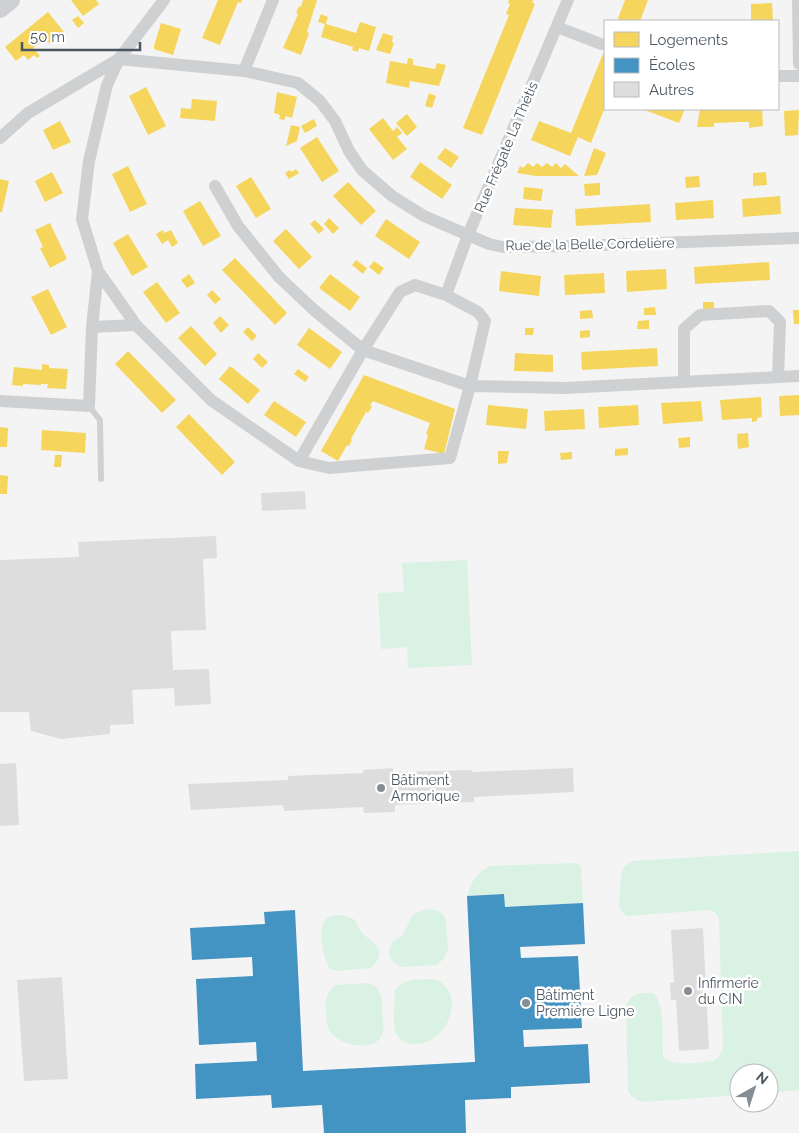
<svg xmlns="http://www.w3.org/2000/svg" width="799" height="1133" viewBox="0 0 799 1133" font-family="Raleway,sans-serif">
<rect width="100%" height="100%" fill="#f4f4f4"/>
<path fill="#d9f2e3" d="M467,560L472,665L408,668L407,647L381,649L378,593L404,592L402,563Z
M799,851V1090L769,1093V1073H739V1095L643,1102L635,1099L628,1092L626,1006C633,991 638,993 653,993C666,1005 662,1038 663,1056C669,1068 701,1062 713,1061L718,1058L723,1049L719,919L716,913L709,910L627,916L623,913L619,907L621,873L625,866L633,861Z
M576,863L581,866L583,903L505,907L504,894L467,896C471,881 477,873 490,866Z
M428,909L437,910L444,915L446,922L448,950L444,958L437,965L401,967L394,963L390,958L389,950L393,941L403,935L413,914Z
M333,915C342,915 353,915 357,924C359,928 360,931 363,934C376,945 388,951 371,968L336,971L329,968C323,954 313,921 333,915Z
M435,979C468,993 448,1044 415,1044C406,1044 400,1041 396,1033C392,1024 395,1001 395,991C403,977 421,980 435,979Z
M369,983C382,989 382,997 382,1011C383,1019 385,1030 381,1037C371,1052 342,1045 332,1034C327,1027 327,1020 326,1012C325,999 326,994 335,985Z"/>
<path fill="#f6d55c" d="M71,0H96L99,4L83,16Z
M218,0H242L241,3L238,2L220,45L202,38Z
M303,0H317L307,32L309,33L301,55L283,48L298,14L296,13L299,6L301,7Z
M509,0H533L532,2L535,4L482,135L463,128L509,15L506,14L510,4L508,3Z
M625,0H648L640,21H618L619,19L618,18Z
M772,3L773,21H751V4Z
M48,12L64,32L50,44L46,39L33,48L40,56L37,58L34,55L28,60L24,55L16,61L5,47Z
M321,14L328,17L326,24L356,33L360,22L376,27L369,51L359,48L358,52L352,50L353,47L321,37L325,24L318,22Z
M78,16L84,23L78,28L72,20Z
M161,23L181,29L173,55L154,49V46Z
M383,33L393,36L392,42L394,43L390,54L376,50Z
M605,49V107L591,143L578,137L570,156L531,140L539,121L571,133Z
M408,58L413,59V65L435,69L437,63L446,65L439,86L410,81L409,88L386,83L390,61L407,64Z
M146,87L166,126L148,135L129,96Z
M277,92L297,97L292,118L286,116L284,120L279,119L280,115L274,113Z
M429,93L436,96L432,108L425,106Z
M192,99L217,101L215,121L180,118L181,108L191,109Z
M642,109H685L679,123Z
M700,109H762L763,126L749,128V122H739L714,123V127H697Z
M799,110L798,135L785,136L784,111Z
M407,114L417,127L407,136L396,123Z
M383,118L393,131L397,127L402,133L397,137L407,149L393,160L369,129Z
M314,119L317,126L305,133L301,126Z
M60,121L71,142L53,150L43,130Z
M291,125L300,127L297,141L286,146Z
M317,137L339,171L322,182L300,148Z
M445,148L459,157L451,168L437,158Z
M594,148L606,153L597,175L584,176Z
M420,162L452,185L442,199L410,177Z
M528,163L533,167L537,163L542,167L547,163L552,167L556,163L561,168L565,164L579,176H536L517,173L520,166L523,168Z
M128,166L147,204L130,212L112,174Z
M296,169L299,173L289,179L285,173L290,170L292,172Z
M52,172L63,193L45,202L35,181Z
M766,172L767,185L753,186V173Z
M699,176L700,187L686,188L685,177Z
M251,177L271,209L256,218L236,186Z
M0,179L9,181L2,212H0Z
M348,182L376,211L361,225L333,196Z
M600,183V195L585,196L584,184Z
M524,187L543,189L541,201L523,199Z
M780,196L781,214L743,217L742,199Z
M713,200L714,218L676,220L675,203Z
M200,201L221,236L203,246L183,211Z
M650,204L651,222L576,226L575,209Z
M515,208L553,210L551,228L513,225Z
M329,218L339,228L333,234L324,224Z
M386,219L420,242L409,259L375,236Z
M315,220L324,229L319,234L310,224Z
M50,223L67,259L50,268L40,248L43,247L35,230Z
M286,229L312,257L299,269L273,241Z
M163,230L164,233L171,230L178,243L172,247L168,240L162,244L156,234Z
M128,234L148,267L132,276L113,243Z
M235,258L287,313L275,325L222,270Z
M356,260L367,268L363,274L352,265Z
M374,261L384,268L379,275L369,267Z
M769,262L770,280L695,284L694,267Z
M666,269L667,289L627,292L626,271Z
M501,271L541,276L539,296L499,291Z
M604,273L605,293L565,295L564,275Z
M189,274L195,283L187,288L181,280Z
M330,274L360,297L350,311L319,288Z
M157,282L180,313L166,323L143,292Z
M48,289L67,327L51,335L31,297Z
M212,290L221,299L215,304L207,295Z
M703,302H714V309H703Z
M655,307L656,315H644V308Z
M592,310L593,318L580,319V311Z
M793,310H799V324H794Z
M220,316L229,325L221,333L213,323Z
M649,320V329H637L638,321Z
M191,326L217,354L205,366L178,338Z
M248,327L257,336L252,341L243,332Z
M309,328L342,352L330,369L297,345Z
M525,328H534L533,335H525Z
M590,330V337L580,338V331Z
M657,348L658,366L582,370L581,352Z
M128,351L176,400L162,413L115,364Z
M258,353L268,362L262,368L253,359Z
M515,353L553,355V372L514,371Z
M42,364L49,365V368L68,369L66,389L47,388L48,384H41V385L23,384V386L12,385L14,367L42,370Z
M230,366L260,390L248,404L219,379Z
M298,369L309,377L305,382L294,374Z
M364,375L455,409L444,454L424,449L428,435L426,434L430,423L373,401L370,405L372,407L368,413L366,412L351,439L352,440L349,446L347,445L338,461L321,451Z
M799,395V415L780,416L779,396Z
M761,397L762,417L757,418V421L752,422V418L722,420L720,400Z
M274,401L306,422L296,437L264,415Z
M701,401L703,421L663,424L661,403Z
M488,405L528,409L526,429L486,425Z
M638,405L639,425L599,428L598,407Z
M584,409L585,429L545,431L544,411Z
M189,414L235,462L222,475L176,427Z
M0,427L8,428L7,447H0Z
M42,430L86,433L85,453L41,450Z
M748,433L749,447L738,449L737,434Z
M690,437V447L679,448L678,438Z
M628,448V455L615,456V449Z
M498,451H509L507,463L498,464Z
M572,452V459L561,460L560,453Z
M55,455H62L61,467H54Z
M0,475L8,476L7,494H0Z"/>
<path fill="#4393c3" d="M504,894L505,907L583,903L585,944L520,947L521,958L578,956L582,1028L523,1030L524,1047L588,1044L590,1083L511,1087V1098L465,1100L466,1133H324L322,1105L272,1108L271,1095L196,1099L195,1064L257,1061L256,1042L199,1045L196,979L253,976L252,957L192,960L190,928L265,924L264,912L295,910L303,1071L475,1062L467,896Z"/>
<path fill="#ddddde" d="M305,491L306,509L262,511L261,493Z
M216,536L217,558L203,559L206,630L171,631L173,670L209,669L211,704L175,706L174,688L132,690L134,724L110,725V734L61,739L31,731L29,712H0V560L79,557L78,542Z
M16,763L19,825L0,826V764Z
M393,768V772L472,770V772L573,768L574,792L474,797V802L395,805V812L364,813L363,807L284,811L283,805L191,810L188,784L288,780V776L363,773V770Z
M703,928L709,1049L679,1051L676,1000H671L670,983H674L671,930Z
M62,977L68,1079L24,1081L17,980Z"/>
<g fill="none" stroke-linecap="round" stroke-linejoin="round">
<path stroke="#ced0d2" stroke-width="6" d="M89,406L100,420L101,479"/>
<path stroke="#ced0d2" stroke-width="12" d="M798,0L799,64
M557,27L601,44
M244,71L273,0
M778,76H799
M0,138L28,113L119,59L164,0
M215,186L238,226L279,277L314,310L363,350L470,386L565,388L799,376
M446,295L468,235L568,0
M92,327L136,325
M684,382V329L700,315L769,311L780,322L778,377
M0,401L89,406L92,327L98,271
M299,461L363,350L400,292L415,285L446,295L478,312L485,321L470,386L450,458L329,468L299,461L211,400L136,325L98,271L82,219L89,161L107,85L119,59L244,71L298,83L320,101L335,121L349,151L362,170L392,196L424,216L489,244L503,247L574,246L799,238"/>
<path stroke="#ced0d4" stroke-width="18" d="M0,9L11,0"/>
</g>
<g fill="#868d94" stroke="#fff" stroke-width="2">
<circle cx="381" cy="788" r="5"/>
<circle cx="688" cy="991" r="5"/>
<circle cx="526" cy="1003" r="5"/>
</g>
<g text-anchor="middle" dominant-baseline="central" stroke-width="5" stroke-linejoin="round" paint-order="stroke">
<g font-size="14" fill="#4a5661" stroke="#fff">
<text transform="translate(506 147) rotate(-67)">Rue Frégate La Thétis</text>
<text transform="translate(590 244) rotate(-1)">Rue de la Belle Cordelière</text>
</g>
<g font-size="14" fill="#4a5661" stroke="#fff" text-anchor="start">
<text x="391" y="780">Bâtiment<tspan x="391" dy="16">Armorique</tspan></text>
<text x="698" y="983">Infirmerie<tspan x="698" dy="16">du CIN</tspan></text>
<text x="536" y="995">Bâtiment<tspan x="536" dy="16">Première Ligne</tspan></text>
</g>
</g>
<rect x="604" y="20" width="175" height="90" fill="#ffffff" stroke="#b7bbc0"/>
<rect x="614" y="32" width="25" height="15" fill="#f6d55c" stroke="#b7bbc0"/>
<text x="649" y="45" font-size="15" fill="#4a5661">Logements</text>
<rect x="614" y="58" width="25" height="15" fill="#4393c3" stroke="#b7bbc0"/>
<text x="649" y="70" font-size="15" fill="#4a5661">Écoles</text>
<rect x="614" y="82" width="25" height="15" fill="#ddddde" stroke="#b7bbc0"/>
<text x="649" y="95" font-size="15" fill="#4a5661">Autres</text>
<g transform="translate(754 1088) rotate(39)"><circle r="24" fill="#ffffff" stroke="#b7bbc0"/>
<path d="M0-4L9 19L0 12L-9 19Z" fill="#868d94"/>
<text y="-8" font-size="14" font-weight="bold" text-anchor="middle" fill="#4a5661">N</text>
</g>
<path d="M22 42v8h118v-8" fill="none" stroke="#4a5661" stroke-width="2.5"/>
<text x="30" y="42" font-size="15" fill="#4a5661" stroke="#ffffff" stroke-width="4" paint-order="stroke">50 m</text>
</svg>
